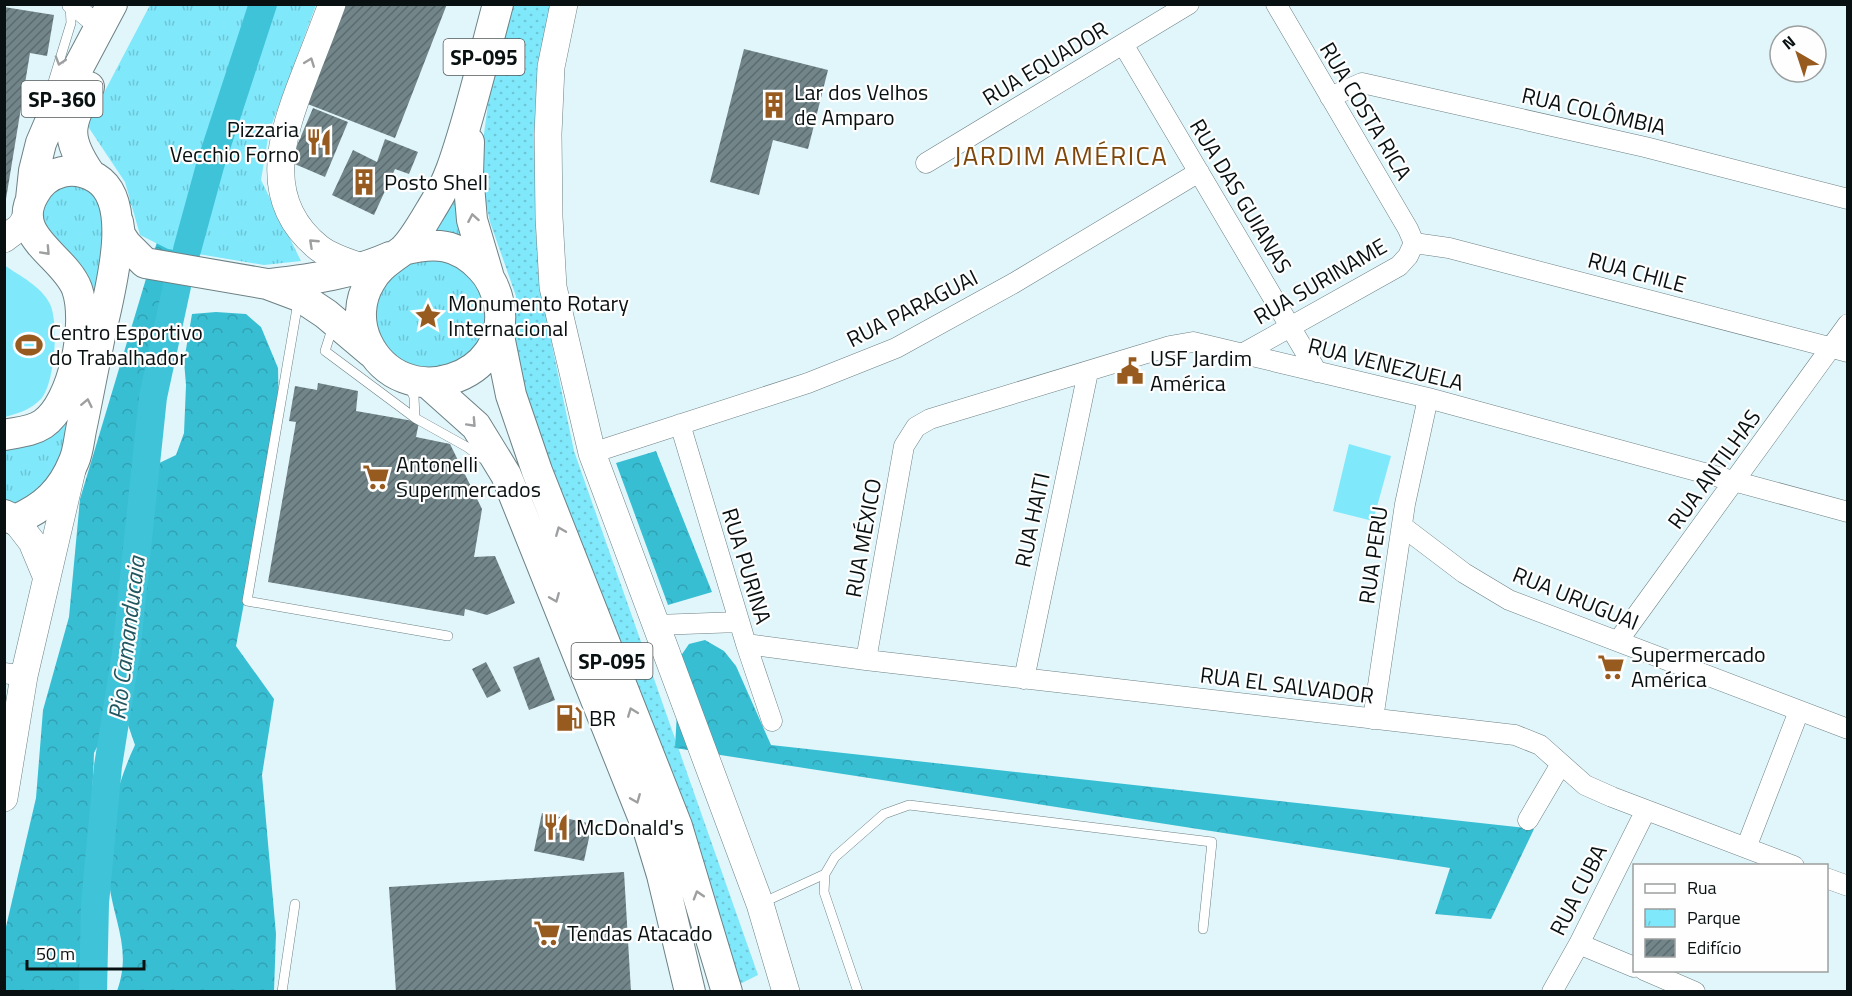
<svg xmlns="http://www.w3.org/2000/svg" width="1852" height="996" viewBox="0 0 1852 996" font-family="'Titillium Web',sans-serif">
<defs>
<pattern id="grass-dots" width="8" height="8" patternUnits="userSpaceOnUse" patternTransform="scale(1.5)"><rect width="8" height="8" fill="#80e8fb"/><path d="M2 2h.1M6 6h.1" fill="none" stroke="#6dc6d6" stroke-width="1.8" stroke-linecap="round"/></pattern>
<pattern id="forest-crowns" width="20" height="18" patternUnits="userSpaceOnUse" patternTransform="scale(1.5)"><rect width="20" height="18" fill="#38bed3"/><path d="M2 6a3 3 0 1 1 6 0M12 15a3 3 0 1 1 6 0" fill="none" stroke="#30a2b4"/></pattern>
<pattern id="park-tufts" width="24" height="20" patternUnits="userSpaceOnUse" patternTransform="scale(1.5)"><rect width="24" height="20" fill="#80e8fb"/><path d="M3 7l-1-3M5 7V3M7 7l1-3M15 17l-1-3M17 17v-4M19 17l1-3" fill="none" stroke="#6dc6d6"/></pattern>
<pattern id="building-hatch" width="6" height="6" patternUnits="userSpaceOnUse" patternTransform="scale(1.5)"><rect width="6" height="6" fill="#728589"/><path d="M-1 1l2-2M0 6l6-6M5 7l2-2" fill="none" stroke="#5c6b6f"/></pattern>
</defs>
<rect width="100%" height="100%" fill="#e1f6fa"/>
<path fill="url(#grass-dots)" d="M513,5H551L535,108L538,248L552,345L574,451L758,975L738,985L520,390L515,341L516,296L490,222L479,171L490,89Z"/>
<path fill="url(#forest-crowns)" d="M134,170L194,236L187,283L153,349L148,396L150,421L145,444L153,466L176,455L184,433L186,385L184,361L192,314L216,312L246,314L261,327L278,368L279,416L236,646L274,699L262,775L276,934L274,991H117C132,950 114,922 109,883C103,838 116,785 135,745L127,722L105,731L94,753L84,991L5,992V931L36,798L43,710L69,617L80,499L157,242L130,203Z
M656,451L712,592L668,605L616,463Z
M705,640L724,651L736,666L771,745L1534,829L1491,919L1435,914L1450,868L675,748L680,657L689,644Z"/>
<path fill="url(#park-tufts)" d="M150,5H316L269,132L261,180L301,261L264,265L168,249L140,235L125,182L87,125Z
M464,146L473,248L422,239Z
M72,180L104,198L106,267L64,457L41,492L18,511L5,505V447L64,415L84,279L44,238L40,200Z
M419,256L462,263L488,295L486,337L458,367L406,368L376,336C375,281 373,285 419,256Z"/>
<path fill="#80e8fb" d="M4,265C20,276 41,286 50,304C59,323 55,383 41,399C30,410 19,413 5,417Z
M1349,444L1391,456L1373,521L1333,511Z"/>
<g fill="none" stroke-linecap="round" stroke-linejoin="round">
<path stroke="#3fc3d8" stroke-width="28" d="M187,250L210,166L263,4
M93,992L95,903L108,766L126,653L153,397L177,286"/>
</g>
<path fill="url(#building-hatch)" d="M344,4H447L395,138L305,103Z
M4,7L54,15L47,56L30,53L6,199Z
M744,49L828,70L808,149L773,140L759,195L710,182Z
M313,108L348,122L325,177L290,162Z
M385,139L418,152L409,174L395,169L374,215L332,195L353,150L377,162Z
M318,383L358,391L356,411L419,422L416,437L450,444L482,509L474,557L495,556L515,603L487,615L465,609L464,616L268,582L296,422L289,421L295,386L317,390Z
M539,657L555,700L529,710L513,667Z
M486,662L501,691L487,698L472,669Z
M542,813L592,824L584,861L534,851Z
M624,872L631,992H396L389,887Z"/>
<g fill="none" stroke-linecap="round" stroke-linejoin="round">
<defs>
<path id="lane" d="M49,95L71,23L70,4
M298,302L247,601L448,636
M333,326L325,351L415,418L467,447L482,458
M409,386L414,397L415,418
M762,903L825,874
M282,992L295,904
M858,992L824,892L825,874L835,857L884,814L909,805L1212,842L1203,929"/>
<path id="street" d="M72,4L101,28
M1276,4L1408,229L1414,243
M1123,44L1317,372
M1330,97L1362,83L1645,147L1848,199
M926,163L1189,4
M1414,243L1449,248L1848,352
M1242,354L1399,266L1408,256L1414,243
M680,424L746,644L772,721
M592,453L808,383L896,348L1014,283L1199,172
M1402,526L1464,573L1509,600L1848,729
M656,625L739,622
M1618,641L1848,324
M746,644L866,660L1515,735L1540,745L1585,785L1612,797L1794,866
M866,660L904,446L916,427L930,419L1170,346L1193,342L1428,398L1848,512
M4,673L24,676
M1024,679L1088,372
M1373,719L1405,504L1428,398
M1528,820L1561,764
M1746,848L1799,711
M1826,878L1848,886
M1579,944L1634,967
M1644,970L1695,992
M1552,992L1579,944L1646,810"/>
<path id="secondary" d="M332,4C323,29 313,53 304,77C281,136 260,201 319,248C332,258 350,263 365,268
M564,4L551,67L548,134L549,217L553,287L592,453L760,904L786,992
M4,239L20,227L28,215
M15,520L32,542L47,578
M4,798L24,676L72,470"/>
<path id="primary" d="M89,87C68,126 65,137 90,174
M469,142L468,174L472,220L488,274
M31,199L34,171L41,143L53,115L112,4
M118,222L120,235L126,244L145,263L267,284L299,296L326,314L371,352
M403,250C435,242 457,243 481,268C491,278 496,290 499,304C513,379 402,416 367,342C358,323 359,300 370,282C378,267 389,261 402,251C413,242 427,216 435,203C450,179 457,153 465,127C477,86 487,45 498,4
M271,284C312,279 352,274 390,257
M498,331L511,395L537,471L677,826L727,992
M429,384L476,426L506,475L649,832L662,875L690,992
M4,435C18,432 31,432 43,424C74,403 89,323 77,289C65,256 9,236 34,194C40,183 50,175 62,172C74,169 86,172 96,178C139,204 105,306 98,346C92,374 87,402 81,430C79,440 78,452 74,461C62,491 44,508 15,520L4,515"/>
</defs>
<use href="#lane" stroke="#6d8084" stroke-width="10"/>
<use href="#street" stroke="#6d8084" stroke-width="21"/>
<use href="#secondary" stroke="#6d8084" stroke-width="28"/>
<use href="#primary" stroke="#6d8084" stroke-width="32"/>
<use href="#lane" stroke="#fff" stroke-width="9"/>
<use href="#street" stroke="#fff" stroke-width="20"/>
<use href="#secondary" stroke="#fff" stroke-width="27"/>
<use href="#primary" stroke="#fff" stroke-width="30"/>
</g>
<defs><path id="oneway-chevron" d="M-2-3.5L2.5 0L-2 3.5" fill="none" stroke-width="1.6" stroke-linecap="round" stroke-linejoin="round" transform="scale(1.5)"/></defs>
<g stroke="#9d9fa0">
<use href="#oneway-chevron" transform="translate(60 61) rotate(107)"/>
<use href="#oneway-chevron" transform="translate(310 62) rotate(-69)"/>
<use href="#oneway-chevron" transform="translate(473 218) rotate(-100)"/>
<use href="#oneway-chevron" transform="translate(313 243) rotate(-137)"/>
<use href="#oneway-chevron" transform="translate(46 251) rotate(47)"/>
<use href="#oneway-chevron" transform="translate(87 403) rotate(-78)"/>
<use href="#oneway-chevron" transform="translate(472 423) rotate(47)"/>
<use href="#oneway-chevron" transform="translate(560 531) rotate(-112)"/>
<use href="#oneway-chevron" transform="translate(555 598) rotate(68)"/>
<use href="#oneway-chevron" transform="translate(632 712) rotate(-111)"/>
<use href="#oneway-chevron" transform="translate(636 799) rotate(68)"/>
<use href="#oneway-chevron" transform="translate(698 895) rotate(-107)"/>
</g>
<defs>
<symbol id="building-bare" viewBox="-9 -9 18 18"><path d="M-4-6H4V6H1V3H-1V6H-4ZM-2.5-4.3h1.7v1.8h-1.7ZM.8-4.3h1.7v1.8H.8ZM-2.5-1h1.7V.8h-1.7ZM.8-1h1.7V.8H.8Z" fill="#985b1f" stroke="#fefefe" stroke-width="2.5" paint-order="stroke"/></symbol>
<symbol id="restaurant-bare" viewBox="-9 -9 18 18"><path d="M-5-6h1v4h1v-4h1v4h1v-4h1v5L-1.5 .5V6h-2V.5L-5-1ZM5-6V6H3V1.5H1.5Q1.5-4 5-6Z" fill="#985b1f" stroke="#fefefe" stroke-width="2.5" paint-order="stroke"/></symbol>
<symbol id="sight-bare" viewBox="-9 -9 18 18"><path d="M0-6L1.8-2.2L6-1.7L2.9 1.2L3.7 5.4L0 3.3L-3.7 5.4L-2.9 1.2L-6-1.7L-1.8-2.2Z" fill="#985b1f" stroke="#fefefe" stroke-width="2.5" paint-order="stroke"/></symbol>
<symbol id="stadium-bare" viewBox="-9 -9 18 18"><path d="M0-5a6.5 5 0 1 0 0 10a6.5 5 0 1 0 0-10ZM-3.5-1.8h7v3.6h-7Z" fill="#985b1f" stroke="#fefefe" stroke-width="2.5" paint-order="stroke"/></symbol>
<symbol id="civic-bare" viewBox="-9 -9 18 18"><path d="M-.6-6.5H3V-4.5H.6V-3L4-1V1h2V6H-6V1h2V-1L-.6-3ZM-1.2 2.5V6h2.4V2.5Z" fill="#985b1f" stroke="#fefefe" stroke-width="2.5" paint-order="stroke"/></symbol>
<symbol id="supermarket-bare" viewBox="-9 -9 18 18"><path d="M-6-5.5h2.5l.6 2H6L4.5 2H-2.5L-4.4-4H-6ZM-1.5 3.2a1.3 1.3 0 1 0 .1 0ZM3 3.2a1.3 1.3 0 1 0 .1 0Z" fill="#985b1f" stroke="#fefefe" stroke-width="2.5" paint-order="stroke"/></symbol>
<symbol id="fuel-bare" viewBox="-9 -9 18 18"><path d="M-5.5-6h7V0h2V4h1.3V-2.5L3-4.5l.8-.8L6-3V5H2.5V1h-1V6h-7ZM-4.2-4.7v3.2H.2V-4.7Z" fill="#985b1f" stroke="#fefefe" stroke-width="2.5" paint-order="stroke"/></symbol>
</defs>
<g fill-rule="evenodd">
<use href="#building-bare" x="755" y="86" width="38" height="38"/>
<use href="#restaurant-bare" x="300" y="123" width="38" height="38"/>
<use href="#building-bare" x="345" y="163" width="38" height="38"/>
<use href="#sight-bare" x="409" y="297" width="38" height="38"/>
<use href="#stadium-bare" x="10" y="326" width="38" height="38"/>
<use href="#civic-bare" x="1111" y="352" width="38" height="38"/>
<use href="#supermarket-bare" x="357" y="458" width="38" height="38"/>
<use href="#supermarket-bare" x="1592" y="648" width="38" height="38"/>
<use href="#fuel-bare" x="550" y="699" width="38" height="38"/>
<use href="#restaurant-bare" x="537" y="808" width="38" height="38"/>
<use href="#supermarket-bare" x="528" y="914" width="38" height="38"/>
</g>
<g text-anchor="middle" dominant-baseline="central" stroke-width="4.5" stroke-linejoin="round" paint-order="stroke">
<g fill="#fefefe" stroke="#525758" stroke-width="1.5">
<rect x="443.5" y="39" width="81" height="36" rx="4.5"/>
<rect x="21.5" y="81" width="81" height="36" rx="4.5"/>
<rect x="571.5" y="643" width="81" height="36" rx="4.5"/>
</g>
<g font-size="21" font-weight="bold" fill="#091011">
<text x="484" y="57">SP-095</text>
<text x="62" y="99">SP-360</text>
<text x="612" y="661">SP-095</text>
</g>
<g font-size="22" fill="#091011" stroke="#fefefe">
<text transform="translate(1045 63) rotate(-31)">RUA EQUADOR</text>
<text transform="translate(1366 111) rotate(59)">RUA COSTA RICA</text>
<text transform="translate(1594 111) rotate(13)">RUA COLÔMBIA</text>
<text transform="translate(1241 196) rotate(59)">RUA DAS GUIANAS</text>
<text transform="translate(1637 272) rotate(15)">RUA CHILE</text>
<text transform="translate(1320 281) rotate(-30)">RUA SURINAME</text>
<text transform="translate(912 308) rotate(-27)">RUA PARAGUAI</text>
<text transform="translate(1386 364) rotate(14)">RUA VENEZUELA</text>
<text transform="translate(1714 469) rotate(-54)">RUA ANTILHAS</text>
<text transform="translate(1032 520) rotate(-78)">RUA HAITI</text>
<text transform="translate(863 538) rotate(-80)">RUA MÉXICO</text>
<text transform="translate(1373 555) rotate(-82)">RUA PERU</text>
<text transform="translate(747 566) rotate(73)">RUA PURINA</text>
<text transform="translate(1576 598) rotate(22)">RUA URUGUAI</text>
<text transform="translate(1287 685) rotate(7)">RUA EL SALVADOR</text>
<text transform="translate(1578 890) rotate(-63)">RUA CUBA</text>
</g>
<g font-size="22" fill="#091011" stroke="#fefefe" text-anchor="start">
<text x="794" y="92">Lar dos Velhos<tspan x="794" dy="25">de Amparo</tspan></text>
<text x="299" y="129" text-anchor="end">Pizzaria<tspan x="299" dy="25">Vecchio Forno</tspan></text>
<text x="384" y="182">Posto Shell</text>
<text x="448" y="303">Monumento Rotary<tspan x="448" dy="25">Internacional</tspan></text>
<text x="49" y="332">Centro Esportivo<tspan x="49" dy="25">do Trabalhador</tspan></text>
<text x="1150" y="358">USF Jardim<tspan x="1150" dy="25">América</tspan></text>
<text x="396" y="464">Antonelli<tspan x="396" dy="25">Supermercados</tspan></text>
<text x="1631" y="654">Supermercado<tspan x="1631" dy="25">América</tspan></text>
<text x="589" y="718">BR</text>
<text x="576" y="827">McDonald's</text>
<text x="567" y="933">Tendas Atacado</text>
</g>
<g font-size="24" font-style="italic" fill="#215760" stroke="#fefefe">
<text transform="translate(126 638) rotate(-83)">Rio Camanducaia</text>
</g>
<g font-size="26" letter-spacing="1.5" fill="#7d470c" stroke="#fefefe">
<text x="1061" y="155">JARDIM AMÉRICA</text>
</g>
</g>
<rect width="1852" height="996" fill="none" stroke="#091011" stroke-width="12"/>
<rect x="1633" y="864" width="195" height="108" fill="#fefefe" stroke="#9c9f9f" stroke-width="1.5"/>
<rect x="1645" y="884" width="30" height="9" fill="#ffffff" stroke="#9c9f9f" stroke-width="1.5"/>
<text x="1687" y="894" font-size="18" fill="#091011">Rua</text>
<rect x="1645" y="909" width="30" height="18" fill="url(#park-tufts)" stroke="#9c9f9f" stroke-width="1.5"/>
<text x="1687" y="924" font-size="18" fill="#091011">Parque</text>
<rect x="1645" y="939" width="30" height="18" fill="url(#building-hatch)" stroke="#9c9f9f" stroke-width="1.5"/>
<text x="1687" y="954" font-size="18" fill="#091011">Edifício</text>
<g transform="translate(1798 54) rotate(321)"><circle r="28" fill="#fefefe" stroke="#9c9f9f" stroke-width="1.5"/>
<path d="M0-4.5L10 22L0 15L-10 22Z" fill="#985b1f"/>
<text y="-9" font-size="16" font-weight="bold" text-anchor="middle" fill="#091011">N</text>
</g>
<path d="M27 960v9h117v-9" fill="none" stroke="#091011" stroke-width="3"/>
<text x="36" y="960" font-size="18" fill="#091011" stroke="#fefefe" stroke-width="4.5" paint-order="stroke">50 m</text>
</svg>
